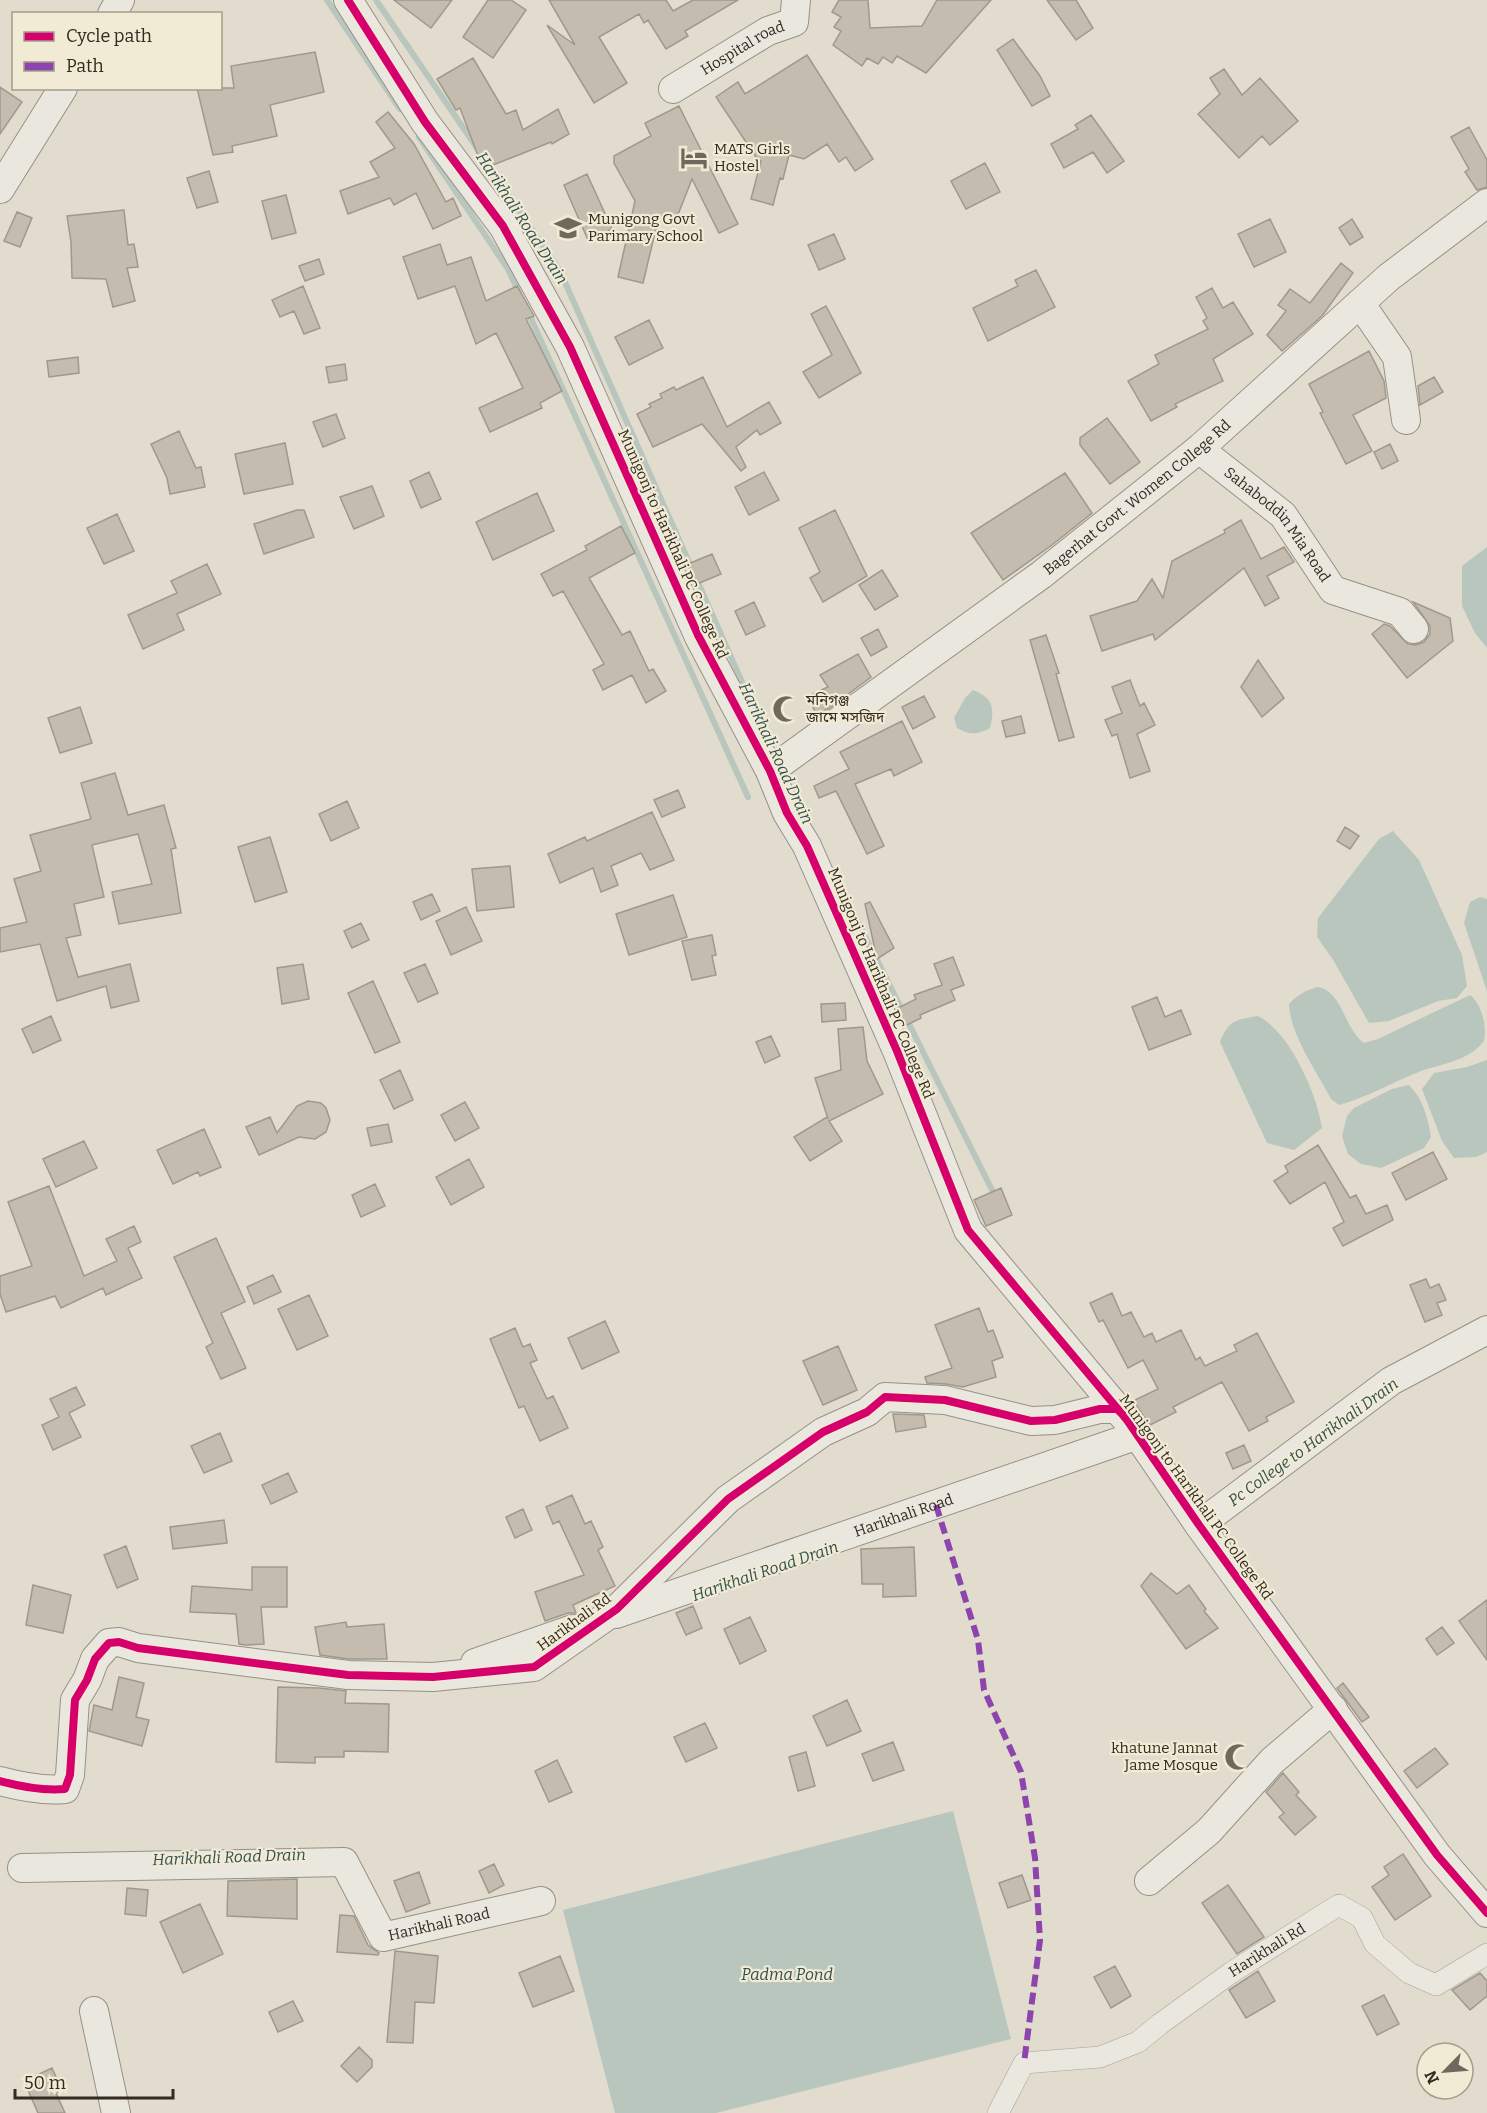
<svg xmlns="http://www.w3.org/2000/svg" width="1487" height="2113" viewBox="0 0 1487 2113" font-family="Bitter,'Noto Sans Bengali',serif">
<rect width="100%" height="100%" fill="#e1dccd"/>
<path fill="#b8c6be" d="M1487,547V648L1475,633L1462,606V566Z
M973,690C993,698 995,707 990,728C977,735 970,735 957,728L954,718L965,698Z
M1393,831L1419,860L1462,955L1467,986L1457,998L1438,1001L1389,1021L1369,1023L1332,958L1317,937L1318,918L1379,839Z
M1480,897L1487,899V991L1464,923L1470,902Z
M1318,987C1343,992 1344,1029 1364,1043L1378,1039L1470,995C1482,1004 1487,1027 1484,1041C1482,1044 1476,1049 1474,1051C1459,1062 1438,1065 1421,1071C1393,1082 1368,1097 1339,1105L1331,1099C1317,1072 1290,1034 1289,1004C1297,995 1306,990 1318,987Z
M1258,1016C1290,1032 1317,1094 1322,1128L1294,1150L1267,1143L1220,1042C1229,1020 1235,1020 1258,1016Z
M1487,1060V1152L1476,1157L1454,1158L1442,1141L1422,1089L1434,1073L1467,1067Z
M1409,1085C1423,1099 1428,1118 1431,1137L1424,1148L1381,1168L1361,1164L1348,1154L1342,1136L1347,1116L1354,1108L1392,1089Z
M953,1811L1011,2039L716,2113H615L563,1910Z"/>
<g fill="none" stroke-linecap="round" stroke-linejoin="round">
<path stroke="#b8c6be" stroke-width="6" d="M327,0L400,109
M376,0L477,148
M419,137L508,269L519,293
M486,162L560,271L692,569
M527,310L748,797
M696,578L761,725
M841,888L996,1198"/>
</g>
<path fill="#c4bcae" stroke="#a1988d" stroke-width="1.5" d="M394,0H452L431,28Z
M488,0H511L526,10L493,58L463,37Z
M549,0H666L673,11L693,0H738L685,31L688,36L666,49L648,20L644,23L639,14L599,37L627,83L594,103L547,25L575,45Z
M839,0H868L870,28L922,26L937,0H991L926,73L897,56L892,63L883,57L878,64L867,58L862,66L833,45L841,31L834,27L841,17L832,12Z
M1047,0H1076L1093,28L1076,40Z
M1013,39L1040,76L1050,96L1032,106L997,50Z
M315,52L324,92L270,105L277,136L232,146L233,152L213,155L197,88H234L231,66Z
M807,55L873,159L855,171L846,157L839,162L827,144L804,159L789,155L783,179L780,178L773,205L751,199L761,161L758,160L716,97L738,82L745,94Z
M473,58L506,114L516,110L523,130L558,109L569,134L552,144L551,142L483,169L460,108L456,110L437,79Z
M1224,69L1242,95L1260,78L1298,121L1270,145L1262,136L1239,158L1198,114L1220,94L1210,78Z
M0,87L22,102L0,134Z
M679,106L738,224L719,233L692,179L679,212L674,216H659L643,283L618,277L635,201L614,163V156L651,136L645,123Z
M388,112L414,144L446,202L453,198L461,216L433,229L416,193L394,205L390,198L348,214L340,191L379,177L370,162L395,148L376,122Z
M1091,115L1124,161L1107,173L1093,152L1064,168L1051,144L1078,129L1075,125Z
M1469,127L1487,160V187L1477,190L1465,172L1469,169L1451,137Z
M985,163L1000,192L966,209L951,181Z
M209,171L218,202L197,208L187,178Z
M587,174L612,229L588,240L564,185Z
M286,195L296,233L272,239L262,201Z
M124,210L128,245L134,244L138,267L127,268L135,301L113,307L106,279L72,278L71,242L67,216Z
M17,212L32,218L20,247L4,241Z
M1270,219L1286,252L1254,267L1238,234Z
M1352,219L1363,237L1350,245L1339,228Z
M834,234L845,259L819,270L808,245Z
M440,244L447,265L471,257L486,301L517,286L534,316L526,319L562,391L540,403L542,408L490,432L479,408L523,388L496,333L476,344L455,286L418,299L403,257Z
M319,259L324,274L305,281L299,266Z
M1341,263L1353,273L1322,316L1282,351L1267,335L1286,311L1278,305L1290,289L1310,303Z
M1036,270L1055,307L988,341L973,308L1018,286L1015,280Z
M303,286L320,328L304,334L294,311L280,317L272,300Z
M1212,288L1223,308L1233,302L1253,334L1213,359L1223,381L1175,404L1177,407L1151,421L1128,381L1159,364L1155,355L1208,329L1203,321L1207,318L1196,297Z
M826,306L861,373L819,398L803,372L832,355L811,314Z
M649,320L663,348L629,365L615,337Z
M1369,351L1384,381L1386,398L1353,415L1372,451L1346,464L1320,413L1323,412L1309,384Z
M78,357L79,373L49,377L47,361Z
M345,364L347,380L329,383L326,367Z
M703,377L727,427L769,402L781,423L760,435L757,430L736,447L746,467L741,471L702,424L653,447L637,414L651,407L649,404L662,398L660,394L674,387L676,390Z
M1434,377L1443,392L1420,405L1418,386Z
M336,414L345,438L323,447L313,422Z
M1107,418L1140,462L1110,484L1080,445V438Z
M179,431L196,468L201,467L205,487L170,494L167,478L151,444Z
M285,443L293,484L244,494L235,454Z
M1390,444L1398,461L1382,469L1374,452Z
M429,472L441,499L421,508L410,481Z
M764,472L779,500L749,515L735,487Z
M1065,473L1092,513L1052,545L1003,580L971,533Z
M372,486L384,516L354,529L340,497Z
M537,493L554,531L493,560L476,522Z
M297,510H304L314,537L264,554L254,524Z
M835,510L867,576L823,602L810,578L820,572L799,528Z
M117,514L134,551L104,564L87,528Z
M1241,520L1261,559L1284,547L1294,562L1267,576L1279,598L1265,606L1244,568L1155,640L1153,634L1102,651L1090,616L1137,601L1152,579L1163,598L1172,561L1225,533L1224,530Z
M621,526L635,553L589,578L622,635L630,631L649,671L653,669L666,691L646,703L632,675L603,690L593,670L604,664L563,591L553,596L541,574L587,550L585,546Z
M712,554L721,574L697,584L688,564Z
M207,564L221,594L177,614L184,630L143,649L128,615L177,593L171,581Z
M882,570L898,596L875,610L859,585Z
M754,602L765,626L746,635L735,611Z
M1413,602L1450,618L1453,641L1407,678L1372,634L1384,624L1390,626L1408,644L1416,645L1424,642L1430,634V626Z
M878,629L887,647L871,656L861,638Z
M1046,635L1059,673L1056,674L1074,737L1059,741L1030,640Z
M858,654L871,677L828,709L816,714L808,696L828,687L820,675Z
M1258,660L1284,698L1262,717L1241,687Z
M1130,680L1140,706L1144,703L1155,725L1137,734L1150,771L1130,778L1117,734L1112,736L1105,720L1122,713L1112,687Z
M924,696L935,717L913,729L902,707Z
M80,707L92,743L60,753L48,718Z
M1021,716L1025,733L1006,737L1002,721Z
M902,721L922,762L894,776L891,769L855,784L884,846L867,854L836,791L819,798L814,786L849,769L840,752Z
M115,773L128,815L164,805L176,848L171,849L181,913L119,924L112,892L152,884L138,834L92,845L104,897L74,904L81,935L66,938L78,977L130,964L139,1001L111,1008L106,986L57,1001L40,944L0,952V928L27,922L14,879L41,871L30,835L91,819L81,783Z
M678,790L685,807L662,817L654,800Z
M347,801L359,828L331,841L319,814Z
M652,812L674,860L650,870L641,853L611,866L618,885L601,892L593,868L560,883L548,854L585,837L587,841Z
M1345,827L1359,836L1350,849L1337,841Z
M270,837L287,892L255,902L238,847Z
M510,866L514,907L477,911L472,869Z
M432,894L440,911L421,920L413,902Z
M673,895L687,937L629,955L616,914Z
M870,902L894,948L877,959L865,904Z
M466,907L482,941L451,955L436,921Z
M361,923L369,940L352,948L344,931Z
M712,935L716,955L712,956L716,975L692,980L682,941Z
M953,957L964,985L951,990L955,1000L920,1015L921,1018L907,1025L905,1021L902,1022L896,1009L916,999L914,995L942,985L934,964Z
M303,964L309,999L282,1004L277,968Z
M425,964L438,993L418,1002L404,973Z
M373,981L400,1042L375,1053L348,993Z
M1157,997L1165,1017L1181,1010L1191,1034L1149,1050L1132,1007Z
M845,1003L846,1020L822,1022L821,1004Z
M51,1016L61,1040L33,1053L22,1029Z
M863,1027L867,1061L883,1094L829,1121L842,1141L810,1161L794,1137L827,1117L828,1119L815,1078L841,1070L838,1029Z
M771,1036L780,1056L765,1063L756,1042Z
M400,1070L413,1100L394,1109L380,1080Z
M308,1101L321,1103L326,1108L330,1120L326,1132L315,1139L299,1137L259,1155L246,1127L270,1117L277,1133L297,1106Z
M465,1102L479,1128L455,1141L441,1115Z
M388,1124L392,1142L371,1146L367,1128Z
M204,1129L221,1167L200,1176L198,1172L173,1184L157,1150Z
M84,1141L97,1168L56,1187L43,1159Z
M1318,1145L1350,1198L1356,1195L1366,1214L1387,1205L1393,1220L1343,1246L1333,1228L1344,1222L1325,1182L1290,1204L1274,1181L1288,1172L1285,1166Z
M1433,1152L1447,1179L1406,1200L1392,1173Z
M469,1159L484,1187L451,1205L436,1177Z
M375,1184L385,1206L361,1217L352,1195Z
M49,1186L84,1276L117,1261L106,1239L134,1226L141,1242L128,1248L142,1278L106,1295L103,1288L61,1308L55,1296L6,1312L0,1294V1276L32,1266L8,1202Z
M1001,1188L1012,1215L986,1226L974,1200Z
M216,1238L245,1302L221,1313L246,1368L221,1379L206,1347L213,1343L174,1257Z
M273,1275L281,1292L254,1304L247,1287Z
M1426,1279L1430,1288L1439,1284L1446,1300L1437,1303L1442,1315L1425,1322L1410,1285Z
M1112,1293L1122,1316L1131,1312L1144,1337L1152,1333L1156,1342L1181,1330L1196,1360L1200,1357L1205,1366L1237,1351L1234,1345L1257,1333L1294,1402L1266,1417L1268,1421L1249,1431L1222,1382L1173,1407L1176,1412L1150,1425L1133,1401L1158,1389L1143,1360L1128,1368L1103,1320L1099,1322L1090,1303Z
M309,1295L328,1336L297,1350L278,1309Z
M979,1308L988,1332L993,1330L1003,1357L992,1361L996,1377L963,1387L946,1384L927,1383L925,1377L952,1368L935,1325Z
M605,1321L619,1352L582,1369L568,1338Z
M515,1328L523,1347L530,1344L537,1360L530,1363L547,1399L553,1396L568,1428L540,1441L524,1406L519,1408L490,1339Z
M838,1346L857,1390L823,1405L803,1361Z
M76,1387L85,1405L69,1413L81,1437L53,1450L42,1425L59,1417L50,1399Z
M893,1414L924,1415L926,1427L896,1432Z
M220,1433L232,1461L204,1473L191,1446Z
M1244,1445L1251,1461L1233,1469L1226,1453Z
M288,1473L297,1492L271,1504L262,1485Z
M572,1495L585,1524L591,1521L603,1547L598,1550L615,1586L573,1605L576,1613H568L545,1621L535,1592L584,1575L559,1521L553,1524L546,1507Z
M523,1509L532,1530L515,1538L506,1517Z
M224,1520L227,1543L173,1549L170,1527Z
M126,1546L138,1579L117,1588L104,1555Z
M914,1547L916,1596L883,1597V1584H862L861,1549Z
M252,1567H287V1607H261L264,1644L246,1645L239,1644L236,1614L190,1612L192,1586L252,1590Z
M1151,1573L1177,1594L1189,1585L1206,1609L1204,1611L1218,1628L1186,1649L1141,1586Z
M33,1585L71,1595L63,1633L26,1625Z
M1487,1600V1660L1459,1621Z
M693,1606L702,1628L686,1635L676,1613Z
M750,1617L766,1651L740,1664L724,1629Z
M346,1622L347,1627L384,1624L387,1659H349L320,1655L315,1627Z
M1442,1627L1454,1643L1437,1655L1426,1639Z
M119,1677L144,1683L136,1717L149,1720L142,1746L89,1731L94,1705L112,1710Z
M1343,1683L1369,1717L1362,1722L1337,1688Z
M278,1687L319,1688L346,1691L345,1703L389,1704L388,1752L344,1751V1757H315V1763L276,1762Z
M847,1700L861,1731L827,1746L813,1716Z
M705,1723L717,1748L686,1762L674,1737Z
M893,1742L904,1770L873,1781L862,1754Z
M1435,1748L1448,1764L1417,1788L1404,1771Z
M806,1752L815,1786L798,1791L789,1757Z
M557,1760L572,1792L549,1802L535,1771Z
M1283,1773L1299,1792L1296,1795L1316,1817L1295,1835L1279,1817L1284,1813L1266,1792Z
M1403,1854L1431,1896L1395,1920L1372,1887L1389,1875L1384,1867Z
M494,1864L504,1885L489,1893L479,1871Z
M419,1872L430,1903L406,1912L394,1881Z
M1022,1875L1031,1900L1008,1908L999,1883Z
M297,1879V1919L227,1916L228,1881Z
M1228,1885L1264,1937L1237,1954L1202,1903Z
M127,1888L148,1890L146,1916L125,1914Z
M200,1904L223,1954L183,1973L160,1922Z
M340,1915L354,1916L368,1945L379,1953L378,1955L337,1952Z
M395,1951L438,1956L434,2003L415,2002L413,2043L387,2042Z
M560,1956L574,1991L533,2007L519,1973Z
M1115,1966L1131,1996L1111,2008L1094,1977Z
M1258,1971L1275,2001L1246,2018L1229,1990Z
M1480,1973L1487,1981V1996L1470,2010L1452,1990Z
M1384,1995L1399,2024L1377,2035L1362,2006Z
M293,2001L303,2021L278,2032L269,2012Z
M359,2047L372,2060V2067L357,2082L341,2066Z
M52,2068L62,2090L56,2093L65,2113H38L24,2081Z"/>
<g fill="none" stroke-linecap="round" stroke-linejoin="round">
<defs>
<g id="street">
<path id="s1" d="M998,2113L1024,2063L1100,2057L1138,2042L1160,2024L1232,1972L1339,1905L1362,1918L1375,1944L1409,1973L1436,1985L1487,1954"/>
</g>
<g id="secondary">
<path d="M348,0L425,122L503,226L570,347L699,637L770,771L787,813L807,846L897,1051L968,1230L1127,1420L1199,1525L1437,1855L1487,1913"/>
<path d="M112,14L120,0"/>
<path id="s2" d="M673,89L768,31L794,22L796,0"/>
<path d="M0,189L63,88"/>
<path d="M1360,303L1397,357L1406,420"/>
<path id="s3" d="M1199,449L1283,515L1333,590L1400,612L1414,629"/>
<path id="s4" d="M770,771L1041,575L1199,449L1389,277L1487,203"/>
<path d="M1199,1525L1391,1381L1487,1330"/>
<path id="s5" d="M616,1614L1138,1435"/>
<path d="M475,1663L573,1629"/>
<path d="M0,1781C22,1787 43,1791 65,1789L70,1775L75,1700L87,1680L95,1659L109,1643L119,1642L138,1648L348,1675L433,1677L534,1667L617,1609L728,1499L823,1432L867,1412L885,1397L945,1400L1031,1421L1055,1420L1100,1409H1117L1127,1420"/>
<path id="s6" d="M22,1868L344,1862L383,1937L541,1901"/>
<path d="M1149,1881L1209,1831L1272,1761L1333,1709"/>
<path d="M94,2011L116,2113"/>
</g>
</defs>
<use href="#street" stroke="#a6a196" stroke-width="22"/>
<use href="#secondary" stroke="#969186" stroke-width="30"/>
<use href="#street" stroke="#eae7de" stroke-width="21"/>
<use href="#secondary" stroke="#eae7de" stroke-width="28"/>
<path stroke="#8e44ad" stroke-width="6" stroke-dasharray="12 6" stroke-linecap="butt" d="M936,1505L978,1640L984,1690L1021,1772L1035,1858L1040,1940L1024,2063"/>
<defs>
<path id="cycleway" d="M348,0L425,122L503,226L570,347L699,637L770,771L787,813L807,846L897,1051L968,1230L1127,1420L1199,1525L1437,1855L1487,1913
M0,1781C22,1787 43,1791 65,1789L70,1775L75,1700L87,1680L95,1659L109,1643L119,1642L138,1648L348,1675L433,1677L534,1667L617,1609L728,1499L823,1432L867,1412L885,1397L945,1400L1031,1421L1055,1420L1100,1409H1117L1123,1415"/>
</defs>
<use href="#cycleway" stroke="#f1ead4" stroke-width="11"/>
<use href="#cycleway" stroke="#d6006c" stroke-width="8"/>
</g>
<defs>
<symbol id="hotel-bare" viewBox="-9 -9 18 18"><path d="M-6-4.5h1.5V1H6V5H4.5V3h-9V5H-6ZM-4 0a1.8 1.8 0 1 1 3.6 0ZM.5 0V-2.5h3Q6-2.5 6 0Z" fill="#70685d" stroke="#f1ead4" stroke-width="2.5" paint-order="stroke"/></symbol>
<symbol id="school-bare" viewBox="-9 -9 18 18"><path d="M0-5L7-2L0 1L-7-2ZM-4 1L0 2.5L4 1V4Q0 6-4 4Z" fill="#70685d" stroke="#f1ead4" stroke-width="2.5" paint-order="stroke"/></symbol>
<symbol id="mosque-bare" viewBox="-9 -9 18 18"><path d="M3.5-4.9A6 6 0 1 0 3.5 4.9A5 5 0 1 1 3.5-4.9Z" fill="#70685d" stroke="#f1ead4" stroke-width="2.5" paint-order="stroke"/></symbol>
</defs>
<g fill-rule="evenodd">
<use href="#hotel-bare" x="675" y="139" width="38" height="38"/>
<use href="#school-bare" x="549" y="209" width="38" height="38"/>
<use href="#mosque-bare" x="767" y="690" width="38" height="38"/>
<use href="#mosque-bare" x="1219" y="1738" width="38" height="38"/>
</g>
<g text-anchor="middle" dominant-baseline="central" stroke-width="4.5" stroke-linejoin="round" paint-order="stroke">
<g font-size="15" fill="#332a20" stroke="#f1ead4">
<text stroke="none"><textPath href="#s2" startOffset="81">Hospital road</textPath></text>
<text stroke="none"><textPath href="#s4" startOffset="458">Bagerhat Govt. Women College Rd</textPath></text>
<text stroke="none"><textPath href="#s3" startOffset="110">Sahaboddin Mia Road</textPath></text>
<text transform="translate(673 544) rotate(66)">Munigonj to Harikhali PC College Rd</text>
<text transform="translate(881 983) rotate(67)">Munigonj to Harikhali PC College Rd</text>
<text transform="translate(1196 1497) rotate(54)">Munigonj to Harikhali PC College Rd</text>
<text stroke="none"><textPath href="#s5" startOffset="304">Harikhali Road</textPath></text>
<text transform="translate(574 1622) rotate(-36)">Harikhali Rd</text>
<text stroke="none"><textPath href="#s6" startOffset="464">Harikhali Road</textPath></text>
<text stroke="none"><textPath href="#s1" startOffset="332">Harikhali Rd</textPath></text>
</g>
<g font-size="15" fill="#332a20" stroke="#f1ead4" text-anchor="start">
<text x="714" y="149">MATS Girls<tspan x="714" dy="17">Hostel</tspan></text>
<text x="588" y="219">Munigong Govt<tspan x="588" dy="17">Parimary School</tspan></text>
<text x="806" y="700">মনিগঞ্জ<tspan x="806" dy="17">জামে মসজিদ</tspan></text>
<text x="1218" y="1748" text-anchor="end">khatune Jannat<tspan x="1218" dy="17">Jame Mosque</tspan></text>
</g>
<g font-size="16" font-style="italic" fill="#315151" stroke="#f1ead4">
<text transform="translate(522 218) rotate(57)">Harikhali Road Drain</text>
<text transform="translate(776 753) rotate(65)">Harikhali Road Drain</text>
<text transform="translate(1313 1442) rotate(-36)">Pc College to Harikhali Drain</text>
<text transform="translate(765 1571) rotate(-19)">Harikhali Road Drain</text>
<text transform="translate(229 1857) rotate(-2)">Harikhali Road Drain</text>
<text x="787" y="1974">Padma Pond</text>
</g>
</g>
<rect x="12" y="12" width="210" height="78" fill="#f1ead4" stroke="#a59d8c" stroke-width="1.5"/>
<rect x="24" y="32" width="30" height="9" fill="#d6006c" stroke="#a59d8c" stroke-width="1.5"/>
<text x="66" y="42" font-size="18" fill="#332a20">Cycle path</text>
<rect x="24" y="62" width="30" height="9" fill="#8e44ad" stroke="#a59d8c" stroke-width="1.5"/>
<text x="66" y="72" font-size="18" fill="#332a20">Path</text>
<g transform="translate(1445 2071) rotate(245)"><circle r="28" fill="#f1ead4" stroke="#a59d8c" stroke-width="1.5"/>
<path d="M0-4.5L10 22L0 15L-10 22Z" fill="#70685d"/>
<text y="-9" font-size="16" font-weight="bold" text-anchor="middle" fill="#332a20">N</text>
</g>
<path d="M15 2089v9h158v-9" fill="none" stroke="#332a20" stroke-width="3"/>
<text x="24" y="2089" font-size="18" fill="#332a20" stroke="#f1ead4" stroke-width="4.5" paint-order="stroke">50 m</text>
</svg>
